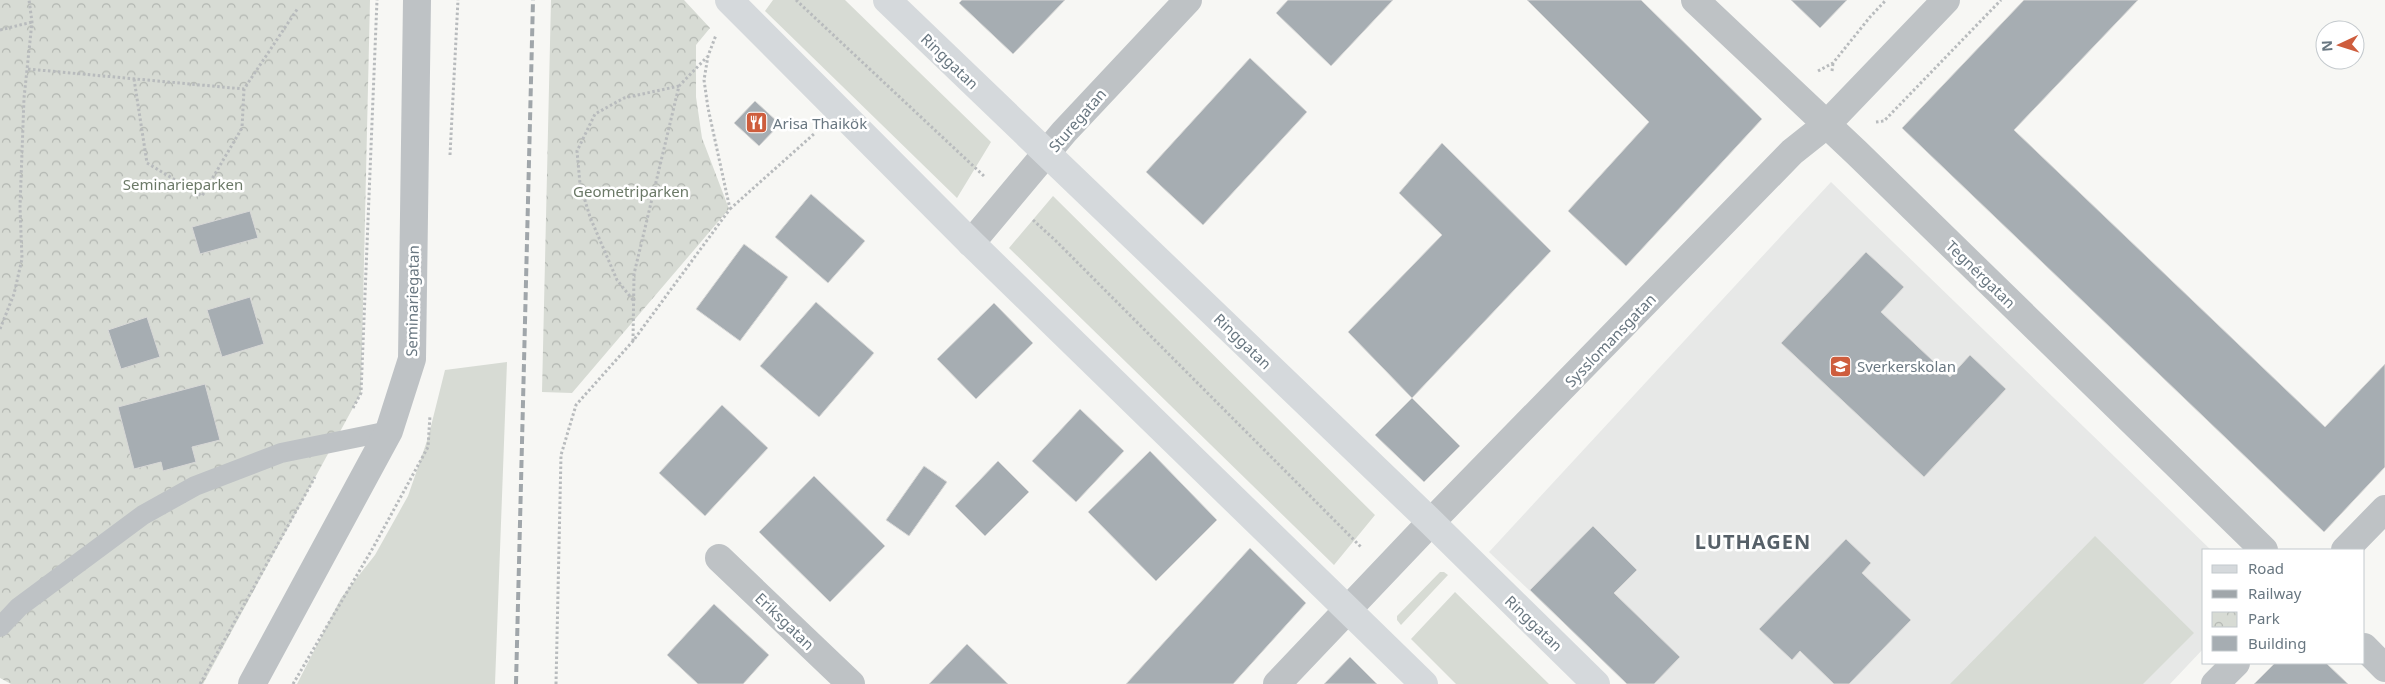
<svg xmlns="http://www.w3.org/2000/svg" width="2385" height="684" viewBox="0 0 2385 684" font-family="'Noto Sans',sans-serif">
<defs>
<pattern id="park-crowns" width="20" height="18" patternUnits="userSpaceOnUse" patternTransform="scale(1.25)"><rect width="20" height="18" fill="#d7dbd4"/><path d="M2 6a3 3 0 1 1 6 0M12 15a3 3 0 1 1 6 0" fill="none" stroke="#b2b6b1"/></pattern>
</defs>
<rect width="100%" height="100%" fill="#f7f7f4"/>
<path fill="#e7e8e7" d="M1831,182L2211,550H2204V648L2170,684H1628L1489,552Z"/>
<path fill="#d7dbd4" d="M773,0H845L991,142L957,198L765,11Z
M1053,196L1375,515L1334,565L1009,248Z
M507,362L495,684H297L341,598L375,555L408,496L428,438L445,370Z
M2095,536L2194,633L2143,684H1950Z
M1440,572H1444L1448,575L1401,625L1397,620V616Z
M1455,592L1549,684H1456L1411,639Z"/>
<path fill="url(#park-crowns)" d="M0,0H370L361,393L203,684H11L0,678Z
M551,0H684L710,28L696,45V97L702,138L729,209L572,393L542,392Z"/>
<path fill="#a6adb2" stroke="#d8d8d7" d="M962,0H1065L1013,54L959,3Z
M1288,0H1393L1331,66L1276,13Z
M1527,0H1641L1762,119L1626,266L1568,211L1649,122Z
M1791,0H1847L1820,28Z
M2024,0H2138L2014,130L2325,427L2385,364V467L2324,532L1902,128Z
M1250,58L1307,112L1203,225L1146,172Z
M755,101L780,124L759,146L734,123Z
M1442,143L1551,251L1412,398L1348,332L1442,235L1399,193Z
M811,194L865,241L828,283L775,237Z
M250,211L258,238L200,254L192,227Z
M744,244L788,277L740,341L696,309Z
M1866,252L1904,287L1881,312L1950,377L1970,355L2006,389L1924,477L1781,343Z
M250,297L264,344L222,357L207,310Z
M816,302L874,353L819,417L760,366Z
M994,303L1033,343L976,399L937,359Z
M147,317L160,357L121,369L108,330Z
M205,384L220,440L192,447L196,462L163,471L161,462L134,469L118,407Z
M1412,398L1460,446L1424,482L1375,435Z
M722,405L768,448L705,516L659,473Z
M1080,409L1124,451L1076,502L1032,461Z
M1150,451L1217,520L1156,581L1088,512Z
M998,461L1029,492L985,536L955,506Z
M924,466L947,482L909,536L886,520Z
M814,476L885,546L830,602L759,532Z
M1593,526L1637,570L1614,593L1680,657L1654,684H1627L1530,590Z
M1846,539L1871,563L1862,573L1911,620L1849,684H1834L1800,651L1792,660L1759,629Z
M1250,548L1306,603L1233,684H1126Z
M714,604L769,655L743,684H698L667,655Z
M967,644L1008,684H929Z
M1350,657L1377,684H1324Z
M2275,663H2326L2348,684H2254Z"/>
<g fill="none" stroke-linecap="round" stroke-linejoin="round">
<path stroke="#b8bbbd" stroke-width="3" stroke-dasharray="2.5 2.5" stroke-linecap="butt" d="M796,0L985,177
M0,30L32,22
M28,69L244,89L298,8
M1818,71L1833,63L1870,17L1886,0
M1832,71L1833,63
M134,79L147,163L202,196L242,128L244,89
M1876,122L1884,121L2001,0
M450,155L458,0
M730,209L815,133
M1033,220L1055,240L1361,547
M633,300L617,280L590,217L580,184L577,151L595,114L624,98L679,86
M0,329L14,294L22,259L20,207L24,98L32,22L29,0
M633,341L634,274L679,86L707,57
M353,408L361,393L377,0
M200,684L315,477
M293,684L374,546L428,447L430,415
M556,684L561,455L576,405L633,341L730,209L708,108L704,80L708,56L716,35"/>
<path stroke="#bec2c5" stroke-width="20" d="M0,627L19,607L143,515L195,486L281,453L389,431"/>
<path stroke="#bec2c5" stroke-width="28" d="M1695,0L1857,153L2264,550
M971,243L1064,132L1188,0
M2345,550L2385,509
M719,558L851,684
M2364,647L2385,668
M252,684L389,431L412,359L417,0
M1277,684L1431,522L1792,152L1826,125L1946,0
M2215,684L2236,663"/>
<path stroke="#d5d9dc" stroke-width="28" d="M729,0L971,243L1424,684
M887,0L1431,522L1596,684"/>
<path stroke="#a0a6aa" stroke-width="4" stroke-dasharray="8 4" stroke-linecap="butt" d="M516,684L533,0"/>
</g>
<defs>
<symbol id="restaurant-square" viewBox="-11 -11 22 22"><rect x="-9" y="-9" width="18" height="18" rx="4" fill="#ce5d3d" stroke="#fff"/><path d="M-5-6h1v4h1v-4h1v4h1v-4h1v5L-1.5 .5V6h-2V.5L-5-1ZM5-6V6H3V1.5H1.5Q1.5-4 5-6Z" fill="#fff"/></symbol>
<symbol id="school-square" viewBox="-11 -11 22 22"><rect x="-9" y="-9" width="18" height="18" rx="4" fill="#ce5d3d" stroke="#fff"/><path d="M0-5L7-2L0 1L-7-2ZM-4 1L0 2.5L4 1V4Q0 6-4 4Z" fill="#fff"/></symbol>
</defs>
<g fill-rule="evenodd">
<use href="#restaurant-square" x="744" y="110" width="25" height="25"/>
<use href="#school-square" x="1828" y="354" width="25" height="25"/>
</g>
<g text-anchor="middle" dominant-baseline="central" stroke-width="5" stroke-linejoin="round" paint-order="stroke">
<g font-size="15" fill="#697781" stroke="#fff">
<text transform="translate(950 61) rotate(44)">Ringgatan</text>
<text transform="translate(1077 120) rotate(-49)">Sturegatan</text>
<text transform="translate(1981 274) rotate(44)">Tegnérgatan</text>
<text transform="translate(412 301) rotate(-89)">Seminariegatan</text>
<text transform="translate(1610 340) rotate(-46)">Sysslomansgatan</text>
<text transform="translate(1243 341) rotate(44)">Ringgatan</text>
<text transform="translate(785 621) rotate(44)">Eriksgatan</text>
<text transform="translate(1534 623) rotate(44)">Ringgatan</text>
</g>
<g font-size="15" fill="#697781" stroke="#fff" text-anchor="start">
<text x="773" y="123">Arisa Thaikök</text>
<text x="1857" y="366">Sverkerskolan</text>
</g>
<g font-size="15" fill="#6b7967" stroke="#fff">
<text x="183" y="184">Seminarieparken</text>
<text x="631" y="191">Geometriparken</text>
</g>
<g font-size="20" font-weight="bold" letter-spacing="1" fill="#566068" stroke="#fff">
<text x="1753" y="541">LUTHAGEN</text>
</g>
</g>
<rect x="2202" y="549" width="162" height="115" fill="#ffffff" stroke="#c3c9cd"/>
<rect x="2212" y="565" width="25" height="8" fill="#d5d9dc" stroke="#c3c9cd"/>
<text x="2248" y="574" font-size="15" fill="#697781">Road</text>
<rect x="2212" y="590" width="25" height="8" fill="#a0a6aa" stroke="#c3c9cd"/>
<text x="2248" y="599" font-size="15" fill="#697781">Railway</text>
<rect x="2212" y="612" width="25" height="15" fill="url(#park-crowns)" stroke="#c3c9cd"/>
<text x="2248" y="624" font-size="15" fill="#697781">Park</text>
<rect x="2212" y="636" width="25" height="15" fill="#a6adb2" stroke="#c3c9cd"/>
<text x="2248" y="649" font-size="15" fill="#697781">Building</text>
<g transform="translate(2340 45) rotate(266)"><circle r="24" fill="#ffffff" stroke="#c3c9cd"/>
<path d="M0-4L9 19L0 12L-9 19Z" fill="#ce5d3d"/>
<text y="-8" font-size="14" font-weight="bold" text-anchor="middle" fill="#697781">N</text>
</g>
</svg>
